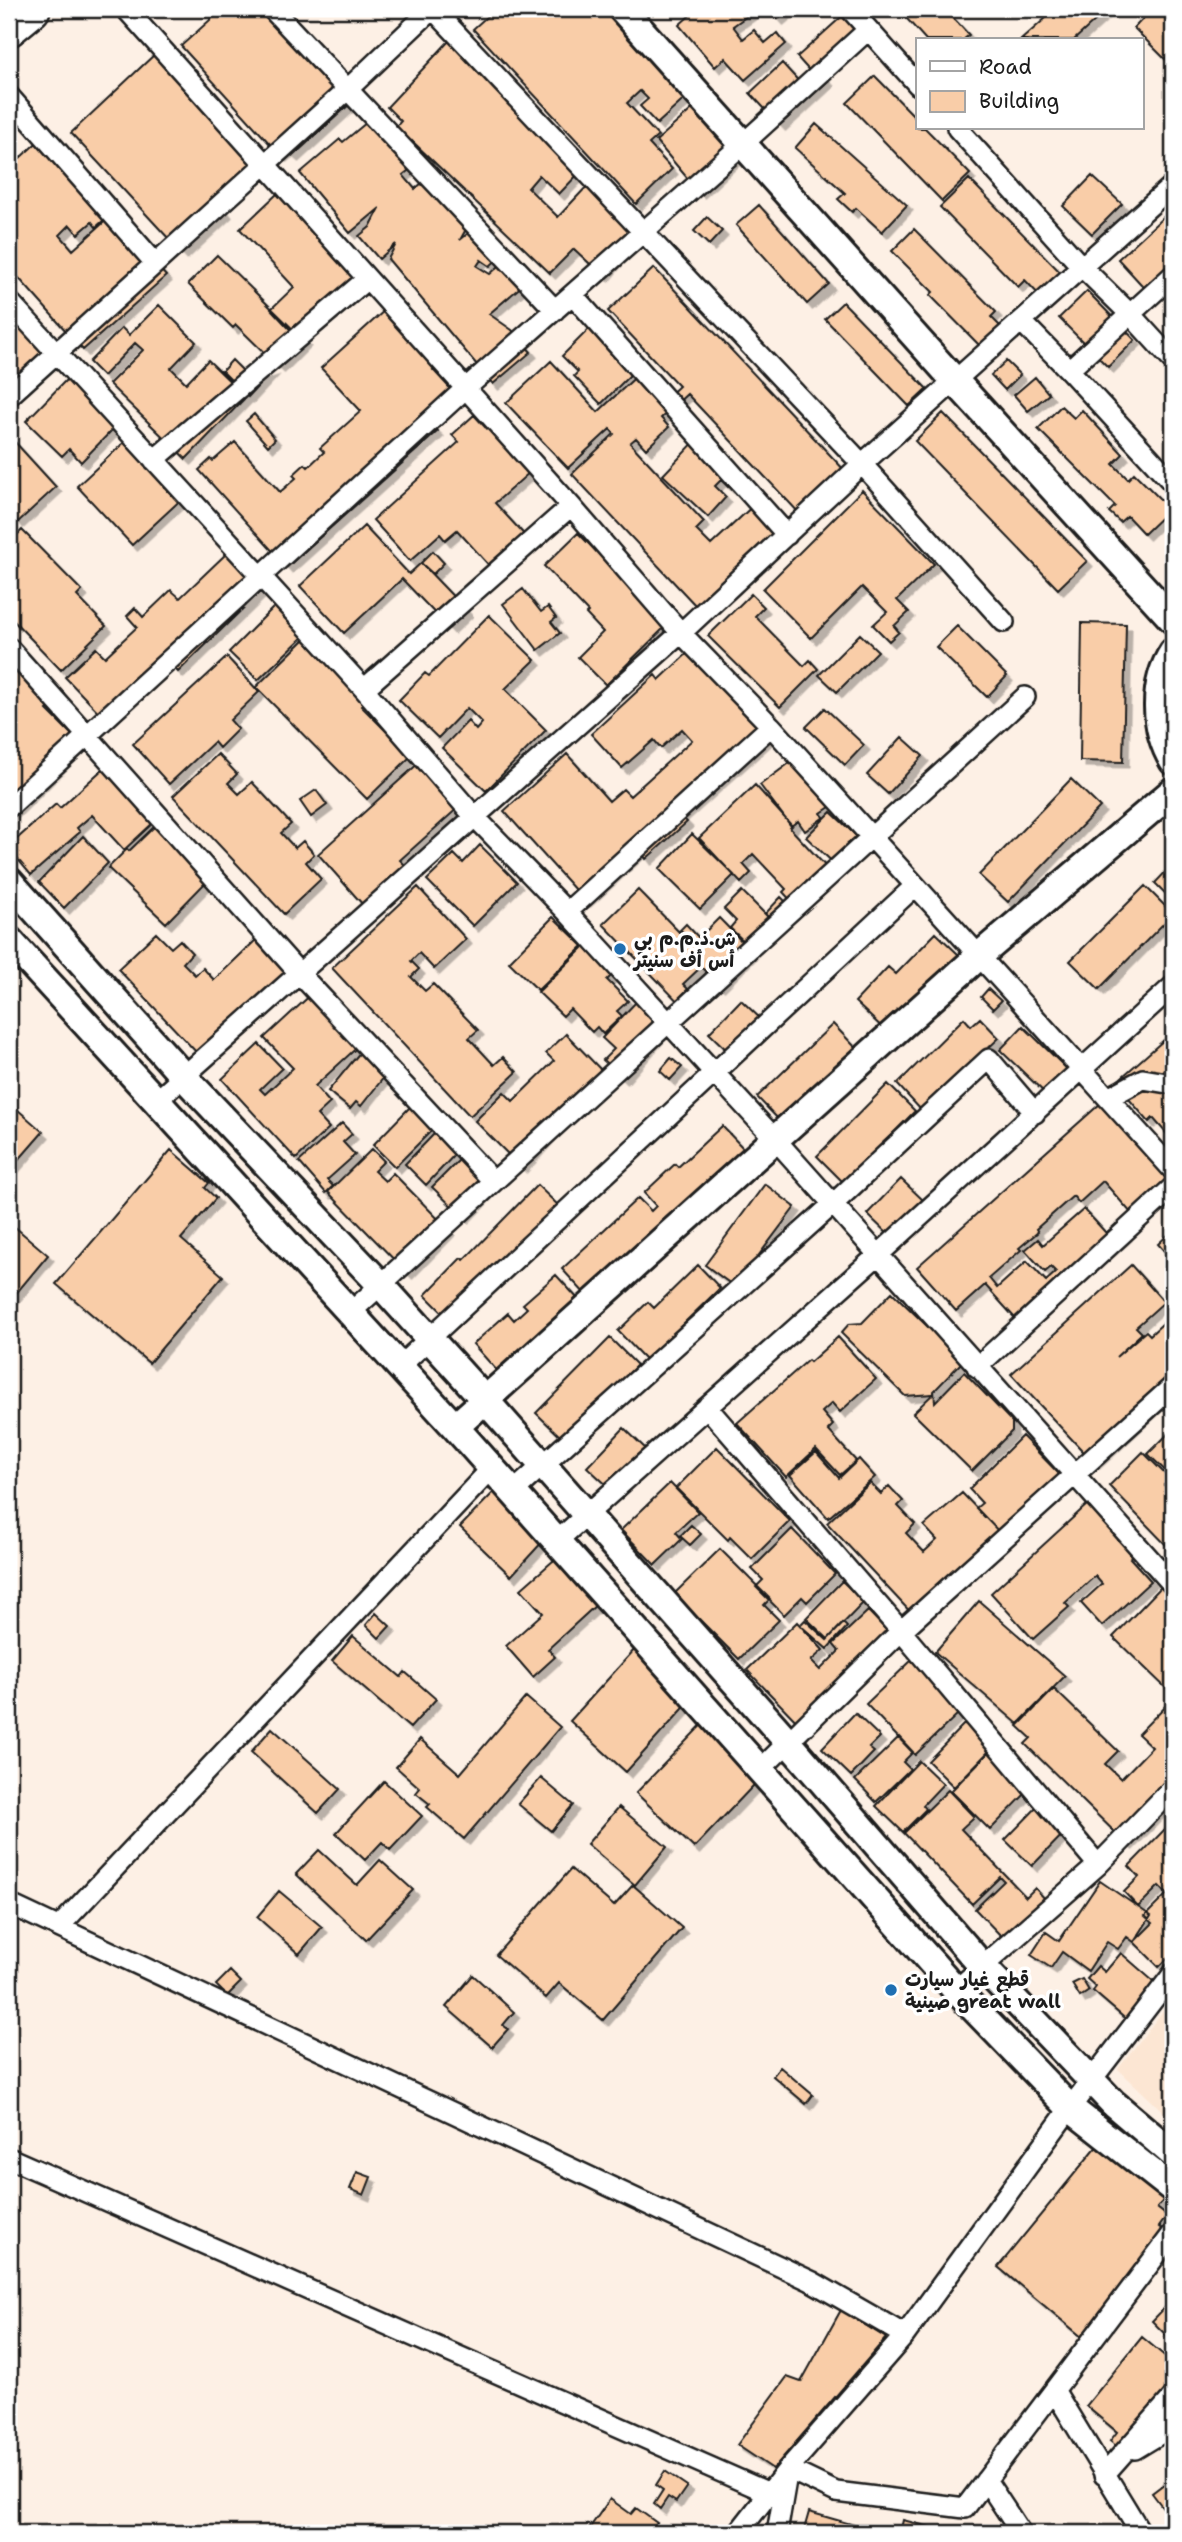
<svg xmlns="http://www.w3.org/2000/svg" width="1182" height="2542" viewBox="0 0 1182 2542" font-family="'Shantell Sans','Playpen Sans Arabic',sans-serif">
<defs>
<filter id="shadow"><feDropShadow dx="5.5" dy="5.5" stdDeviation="0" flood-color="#0004"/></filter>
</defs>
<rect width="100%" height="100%" fill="#fdf0e5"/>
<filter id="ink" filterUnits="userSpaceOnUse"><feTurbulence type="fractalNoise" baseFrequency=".0143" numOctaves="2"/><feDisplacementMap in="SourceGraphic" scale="14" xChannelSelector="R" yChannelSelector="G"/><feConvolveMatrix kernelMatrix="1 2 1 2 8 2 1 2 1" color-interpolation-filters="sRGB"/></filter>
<g filter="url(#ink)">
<path fill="#fce6d3" d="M1173,1998V2121L1118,2069Z"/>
<path fill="#f9cda8" stroke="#1c1c1c" stroke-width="2" filter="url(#shadow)" d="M218,9H260L350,104L293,156L287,151L281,156L181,46L220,11Z
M495,9H611L690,94L657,124L640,106L648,99L640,91L627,103L658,136L649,144L672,169L636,204L473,29Z
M697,9H757L733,26L743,39L754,30L765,43L777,33L786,44L745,80L725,58L715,67L679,25Z
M769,9H790L778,19Z
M898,9H945L969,35L963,40H926Z
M1056,9H1108L1074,40H1021Z
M1152,9L1173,11V51L1165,59L1134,28Z
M849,10L869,31L822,74L828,81L780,125L750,93L782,63L804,87L815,77L797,57Z
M449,41L583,169L559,194L539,175L528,188L558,217L590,183L640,231L603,276L574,249L550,273L412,141L409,144L394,129L401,121L387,107Z
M155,54L261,168L221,206L226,212L182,253L71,133Z
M875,76L918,120V128H925L970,174L942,201L847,103Z
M698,104L742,152L699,192L656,141Z
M372,118L413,167L403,175L415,189L431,175L470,222L460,240L476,227L501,256L490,266L481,260L477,266L490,274L505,261L524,284L489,314L512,330L531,352L493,384L388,259L396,244L379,259L359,236L370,227L380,208L350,233L300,173L340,139L343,142Z
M816,124L907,205L882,232L856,208L852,212L838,199L845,193L795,148Z
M44,136L112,213L96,227L92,222L78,234L70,225L60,235L73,250L112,215L166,276L83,350L9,267V168Z
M1092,176L1122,204L1092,234L1063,206Z
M969,179L1063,275L1041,297L1025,280L1018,287L940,207Z
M278,193L364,286L297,337L271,309L294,287L240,229Z
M759,205L829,284L807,304L736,225Z
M1173,208V276L1152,296L1118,259Z
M707,217L722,231L709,245L694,231Z
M914,229L996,312L991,317L1006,332L986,352L930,295L933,292L892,251Z
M217,255L305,341L279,367L236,325L233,328L188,284Z
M654,268L847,473L802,516L687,394L661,418L669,427L646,449L636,438L630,443L704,522L696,530L711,545L757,502L782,528L697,607L572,474L614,434L610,429L568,468L506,403L551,361L598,412L642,371L667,397L679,386L608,311Z
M1087,291L1135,340L1108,367L1059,318Z
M9,299L51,354L9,385Z
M843,302L927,389L909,406L825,319Z
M159,305L196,342L171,368L186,383L208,360L246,397L186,459L109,384L143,350L135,343L103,376L89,362L122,328L129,335Z
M385,310L437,367L433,370L458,397L429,423L438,431L287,567L199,470L211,459L213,461L235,442L280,492L296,478L293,475L305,464L308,467L324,452L320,448L361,411L321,368Z
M594,324L637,368L601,404L574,376L578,372L562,356Z
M232,360L250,378L272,371L248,397L222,371Z
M1006,361L1020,375L1005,390L991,375Z
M1035,377L1049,394L1028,411L1014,395Z
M68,378L117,425L81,462L69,449L62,456L26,421Z
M1061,406L1074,418L1082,410L1123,454L1113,464L1128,479L1134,473L1170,509L1144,534L1127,516L1120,522L1109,512L1115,506L1038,429Z
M943,413L1087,561L1058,589L915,441Z
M254,414L275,439L268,446L246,421Z
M474,415L485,427L487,425L530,472L495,503L531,542L496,573L457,530L445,540L440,534L410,561L373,520L459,442L452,435Z
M131,436L186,495L132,545L77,486Z
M698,438L742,473L728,487L721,480L715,486L726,497L708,517L663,475Z
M14,441L56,487L18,522L9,511V446Z
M862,490L934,564L897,600L909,612L894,626L899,632L889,641L873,625L887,612L862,587L811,638L763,589Z
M364,526L409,574L421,563L467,611L449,628L402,579L344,633L300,586Z
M22,530L82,591L77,596L106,626L61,670L9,616V543Z
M578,533L668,624L606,685L578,657L603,632L586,614L588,612L544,566Z
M433,551L444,563L433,574L421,563Z
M227,553L262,590L178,672L161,654L142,672L107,721L65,677L96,648L105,657L137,627L127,616L135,608L143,617L171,590L180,598Z
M523,589L541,612L548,607L556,618L551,622L560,633L538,650L503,604Z
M751,594L764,607L755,616L804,666L810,660L818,669L780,707L708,636Z
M275,606L305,635L258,680L229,652Z
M489,615L535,660L505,689L546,730L486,791L442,748L468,721L476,730L482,723L467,708L438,738L399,700L425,673L429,676Z
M1082,623L1126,624L1123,762L1080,761Z
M957,626L1007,676L987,697L936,647Z
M860,634L878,651L837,692L819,675Z
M306,638L367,700L361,706L411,756L367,799L256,687Z
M692,649L770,736L681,816L687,822L646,859L640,851L585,901L504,811L567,754L609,801L623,789L630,796L692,740L682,729L661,748L654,740L622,768L591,734L655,675L659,680Z
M9,654L56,701L47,710L81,744L9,816Z
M227,657L259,692L230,720L238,729L219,748L214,742L169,784L133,744Z
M825,708L864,745L845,765L806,727Z
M902,737L923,756L888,794L867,775Z
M218,754L237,774L228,783L239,794L252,782L291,824L281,833L295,848L303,841L314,854L306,862L321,879L284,914L173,796Z
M795,759L830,807L821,813L824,817L805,831L798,821L791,826L760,785Z
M421,761L460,806L400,860L407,867L364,906L318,854Z
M105,767L154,822L124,850L92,815L77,828L80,832L31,875L9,849V846L56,804L60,808Z
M1071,779L1100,807L1008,902L979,875Z
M755,785L792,826L790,828L830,871L795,905L783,892L786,889L753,854L743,864L751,873L741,883L699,838Z
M316,790L327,805L311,817L300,801Z
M831,812L864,843L840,869L806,837Z
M156,825L210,878L166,923L108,868L127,849L129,851Z
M692,834L734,875L700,909L659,869Z
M83,836L108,863L64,908L39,882Z
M480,845L517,882L473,926L427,880L454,854L463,863Z
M1173,864V901L1155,883Z
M1145,886L1173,914L1099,989L1070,961Z
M418,887L466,939L434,969L419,953L411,961L419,969L411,977L425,991L433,984L478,1030L469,1038L494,1065L503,1057L517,1072L470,1116L332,968Z
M638,890L681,934L683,932L680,930L686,924L699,938L719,918L752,952L719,985L701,967L683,984L688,989L680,997L688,1005L685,1009L603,924Z
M742,891L775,924L751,948L730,928L736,921L724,909Z
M781,897L791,907L775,923L765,914Z
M553,917L583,946L538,990L509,962Z
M156,933L171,948L180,940L192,953L183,963L195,975L203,968L214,980L259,937L290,969L199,1055L118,969Z
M936,933L959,955L886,1031L855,1002L888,967L896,974Z
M585,946L613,974L607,980L628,1001L617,1011L622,1016L603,1034L597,1027L592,1032L570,1009L563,1016L538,992Z
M988,989L1001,1001L993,1009L981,997Z
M315,991L363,1042L315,1086L330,1103L317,1115L329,1128L296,1159L222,1079L259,1044L282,1068L260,1089L265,1094L293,1068L264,1038Z
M741,1000L765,1023L733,1056L709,1033Z
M637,1001L665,1028L622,1078L603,1060L614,1049L602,1038Z
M964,1018L971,1026L980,1018L999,1038L922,1111L897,1084Z
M833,1024L858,1050L782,1123L757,1097Z
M1023,1026L1070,1072L1047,1095L1000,1050Z
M1173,1032V1141L1153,1118L1149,1122L1115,1083Z
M566,1034L604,1073L521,1167L475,1121L504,1092L513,1101L554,1061L546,1053Z
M362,1050L388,1072L361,1106L356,1102L350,1109L328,1091Z
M671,1058L682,1067L670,1080L660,1071Z
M888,1084L915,1111L844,1183L817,1156Z
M9,1102L43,1132L9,1171Z
M1101,1103L1173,1183L1139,1222L1103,1181L1079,1203L1073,1196L1036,1229L1038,1232L1019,1248L1021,1250L989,1278L997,1288L1027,1261L1046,1281L1056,1272L1051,1267L1045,1272L1025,1250L1038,1239L1043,1245L1084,1209L1106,1233L1116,1224L1126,1235L1023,1327L985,1285L956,1311L917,1267Z
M412,1105L435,1127L395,1167L373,1145Z
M342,1123L352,1134L343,1142L355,1155L327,1180L333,1186L326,1193L299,1162Z
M722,1126L744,1149L587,1296L562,1269L638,1198L651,1211L656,1206L644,1193L675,1164L678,1167Z
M436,1132L457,1152L426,1185L405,1164Z
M372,1149L384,1161L374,1171L385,1181L393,1173L449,1230L407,1273L328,1192Z
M171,1150L209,1183L205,1188L216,1198L181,1239L223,1276L149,1363L56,1284Z
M460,1159L490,1189L463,1217L432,1187Z
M901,1179L925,1202L891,1237L867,1214Z
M765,1184L795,1207L735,1287L705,1265Z
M537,1185L560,1207L450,1320L425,1295L461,1258L464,1260Z
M9,1222L48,1255L9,1302Z
M1173,1230V1261L1158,1244Z
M698,1265L720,1288L646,1360L618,1331L648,1302L654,1308Z
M1131,1265L1164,1302L1136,1327L1142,1333L1116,1357L1146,1331L1150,1335L1173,1314V1390L1094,1463L1011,1374Z
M556,1275L579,1300L499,1373L473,1344L508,1313L514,1320L527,1308L523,1304Z
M892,1292L963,1361L934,1391L935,1402L964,1372L1012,1422V1431L972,1471L913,1413L933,1394L905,1396L841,1333L849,1324L862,1323Z
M838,1337L876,1379L840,1412L832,1403L822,1412L833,1425L828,1430L856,1461L840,1475L816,1449L786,1477L737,1423L808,1360L810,1362Z
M610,1338L637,1365L564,1440L536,1413Z
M624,1428L647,1450L611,1489L587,1467Z
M1173,1429V1486L1169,1482L1173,1478L1148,1454Z
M1022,1436L1065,1480L1005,1538L976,1508L982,1503L969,1489Z
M717,1447L790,1521L752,1559L730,1537L728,1540L676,1488Z
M816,1452L839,1478L859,1459L875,1477L828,1518L790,1475Z
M1143,1452L1170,1479L1164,1485L1173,1494V1552L1109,1486Z
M670,1483L698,1512L676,1532L682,1539L655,1565L621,1530Z
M870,1483L881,1494L889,1486L903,1501L898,1506L915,1524L906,1533L924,1552L937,1540L924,1526L962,1493L1003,1536L916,1618L827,1523Z
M494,1492L545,1539L511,1576L460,1527Z
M1089,1503L1135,1554L1130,1558L1151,1581L1102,1626L1081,1603L1102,1584L1095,1576L1065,1603L1069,1607L1033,1639L991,1593Z
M691,1525L701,1534L690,1545L680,1536Z
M792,1529L835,1574L807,1602L802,1597L784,1615L756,1587L763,1580L752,1569Z
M720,1549L770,1599L764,1605L779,1620L739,1659L674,1594Z
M562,1553L597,1604L548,1649L555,1657L533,1677L506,1646L543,1613L521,1589Z
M842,1581L864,1602L828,1639L806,1618Z
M1161,1587L1173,1599V1695L1113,1637Z
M979,1601L1065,1676L1018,1724L935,1652Z
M868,1611L893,1637L801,1726L747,1670L797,1622L823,1650L811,1661L820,1670L839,1651L833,1644Z
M376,1613L390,1626L379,1638L366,1625Z
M805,1620L827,1640L843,1623L847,1627L827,1649L800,1625Z
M353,1636L401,1677L405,1672L436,1699L410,1728L332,1661Z
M635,1649L691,1700L626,1772L570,1721Z
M913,1659L946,1694L943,1697L959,1713L915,1755L866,1704Z
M1054,1689L1118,1751L1105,1764L1121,1779L1152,1747L1138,1734L1173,1698V1797L1127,1844L1025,1744L1031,1738L1018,1726Z
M526,1697L560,1727L464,1839L427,1807L430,1804L416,1793L420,1788L396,1767L420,1739L460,1774Z
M715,1711L772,1766L694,1848L636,1793Z
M855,1713L880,1737L869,1748L874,1752L851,1776L822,1748Z
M969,1719L995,1745L954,1787L928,1761Z
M272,1728L340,1789L318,1813L251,1752Z
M899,1737L913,1752L903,1762L910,1769L876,1802L855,1780Z
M996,1745L1029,1790L990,1830L951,1791Z
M919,1761L943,1784L923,1805L926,1809L903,1832L876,1806Z
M541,1778L573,1805L551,1831L518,1804Z
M384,1781L422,1816L390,1850L382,1842L365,1860L336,1833Z
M948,1790L974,1817L961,1829L1026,1897L1035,1888L1046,1900L1005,1940L975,1909L1004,1881L1000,1877L972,1904L904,1833Z
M1044,1800L1071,1826L1032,1866L1005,1840Z
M619,1807L667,1847L635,1885L587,1844Z
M1167,1827L1173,1834V1953L1159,1967L1134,1942L1153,1923L1145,1916L1167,1894L1159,1886L1138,1907L1124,1892L1139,1877L1129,1866Z
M319,1850L357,1885L380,1860L413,1890L366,1940L296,1874Z
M571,1869L614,1906L633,1885L682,1928L603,2020L559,1983L546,1998L496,1955Z
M1100,1881L1151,1916L1134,1942L1127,1937L1118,1949L1107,1942L1088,1971L1062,1952L1051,1968L1031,1955L1046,1932L1059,1941Z
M279,1891L322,1927L299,1954L257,1917Z
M1121,1953L1160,1987L1129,2022L1093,1991L1096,1987L1087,1979L1098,1966L1105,1972Z
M230,1971L241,1982L227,1996L216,1985Z
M473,1975L514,2012L503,2025L508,2029L492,2047L446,2007Z
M1082,1979L1089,1991L1080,1997L1072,1984Z
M780,2067L813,2095L806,2104L773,2076Z
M1098,2145L1164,2199L1157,2208L1167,2216L1159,2227L1168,2234L1089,2343L998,2267Z
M357,2172L371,2177L364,2195L350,2189Z
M1173,2299V2342L1152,2321Z
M841,2310L886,2338L773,2469L737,2445L787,2377L801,2382Z
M1142,2337L1173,2363V2399L1127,2455L1110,2441L1117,2432L1086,2406Z
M665,2471L687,2486L676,2502L668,2497L660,2509L654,2504L663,2490L656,2485Z
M1173,2477V2521L1152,2493Z
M610,2499L631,2514L636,2508L657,2523L650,2533H586Z
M809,2512L882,2533H803Z
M903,2520L953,2533H900Z"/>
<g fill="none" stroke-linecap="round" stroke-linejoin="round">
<defs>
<path id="street" d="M126,9L571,506L681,633L771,726L1173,1170
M272,9L555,310
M433,9L862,464L1004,622
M850,9L918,85
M9,96L155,263
M957,128L1081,266L1130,314L1173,361
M573,295L787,535
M9,301L364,689L473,815L567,912L775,1139L1173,1585
M1021,321L1069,370L1173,483
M1069,370L1173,275
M9,396L347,90L432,9
M154,460L367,279
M9,648L299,973L493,1181
M364,689L571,506
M9,807L465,389L744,143L868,30
M567,912L771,726
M1108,1098L1143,1079L1173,1084
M155,1102L681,633L862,464L1173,185
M351,1312L1025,697
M400,1366L915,886
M977,1367L1173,1187
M707,1407L901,1631L1098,1865
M513,1492L833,1204L989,1059L1035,1113
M557,1541L878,1255L1173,986
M760,1770L901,1631L1173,1386
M9,1904L811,2281L905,2335
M59,1927L492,1468
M956,1990L1098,1865L1173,1788
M9,2158L769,2493L782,2502
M1054,2390L1141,2533
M1135,2449L1173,2426
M1104,2475L1173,2397
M986,2480L1021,2533
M738,2533L788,2469L905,2335L1070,2108L1173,1974
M777,2533L788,2469L836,2492L965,2508L1173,2233"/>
<path id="secondary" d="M622,9L955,381L1173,620
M1173,652C1152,684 1154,729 1173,761
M9,881L184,1077L381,1285L485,1400L788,1742L983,1967L1113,2103L1173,2154
M9,940L455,1427L956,1990L1070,2108L1173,2189
M455,1427L979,956L1173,791"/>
<path id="highway" d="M9,28L32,9"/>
</defs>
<use href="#street" stroke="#1c1c1c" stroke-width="24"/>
<use href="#secondary" stroke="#1c1c1c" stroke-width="32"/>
<use href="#highway" stroke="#1c1c1c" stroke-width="40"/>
<use href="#street" stroke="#fff" stroke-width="19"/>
<use href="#secondary" stroke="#fff" stroke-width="26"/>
<use href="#highway" stroke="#fff" stroke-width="35"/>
</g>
</g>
<g fill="#1f6fb2" stroke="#fff" stroke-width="2.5">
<circle cx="620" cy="949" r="7"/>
<circle cx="891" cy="1990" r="7"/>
</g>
<g text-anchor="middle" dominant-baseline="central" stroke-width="7" stroke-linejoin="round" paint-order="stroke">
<g font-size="19" font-weight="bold" fill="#1c1c1c" stroke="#fff" text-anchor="start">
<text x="634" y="938">ش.ذ.م.م بي<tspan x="634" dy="22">أس أف سنيتر</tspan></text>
<text x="905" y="1979">قطع غيار سيارت<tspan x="905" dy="22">صينية great wall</tspan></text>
</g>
</g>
<rect width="1182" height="2542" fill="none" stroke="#fff" stroke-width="35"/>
<rect x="18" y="18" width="1147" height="2507" fill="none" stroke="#1c1c1c" stroke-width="2.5" filter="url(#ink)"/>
<rect x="916" y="38" width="228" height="91" fill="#ffffff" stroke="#a4a4a4" stroke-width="2"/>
<rect x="930" y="61" width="35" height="10" fill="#ffffff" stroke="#a4a4a4" stroke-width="2"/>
<text x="979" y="74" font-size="21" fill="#1c1c1c">Road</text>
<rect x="930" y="91" width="35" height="21" fill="#f9cda8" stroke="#a4a4a4" stroke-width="2"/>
<text x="979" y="108" font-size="21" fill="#1c1c1c">Building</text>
</svg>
